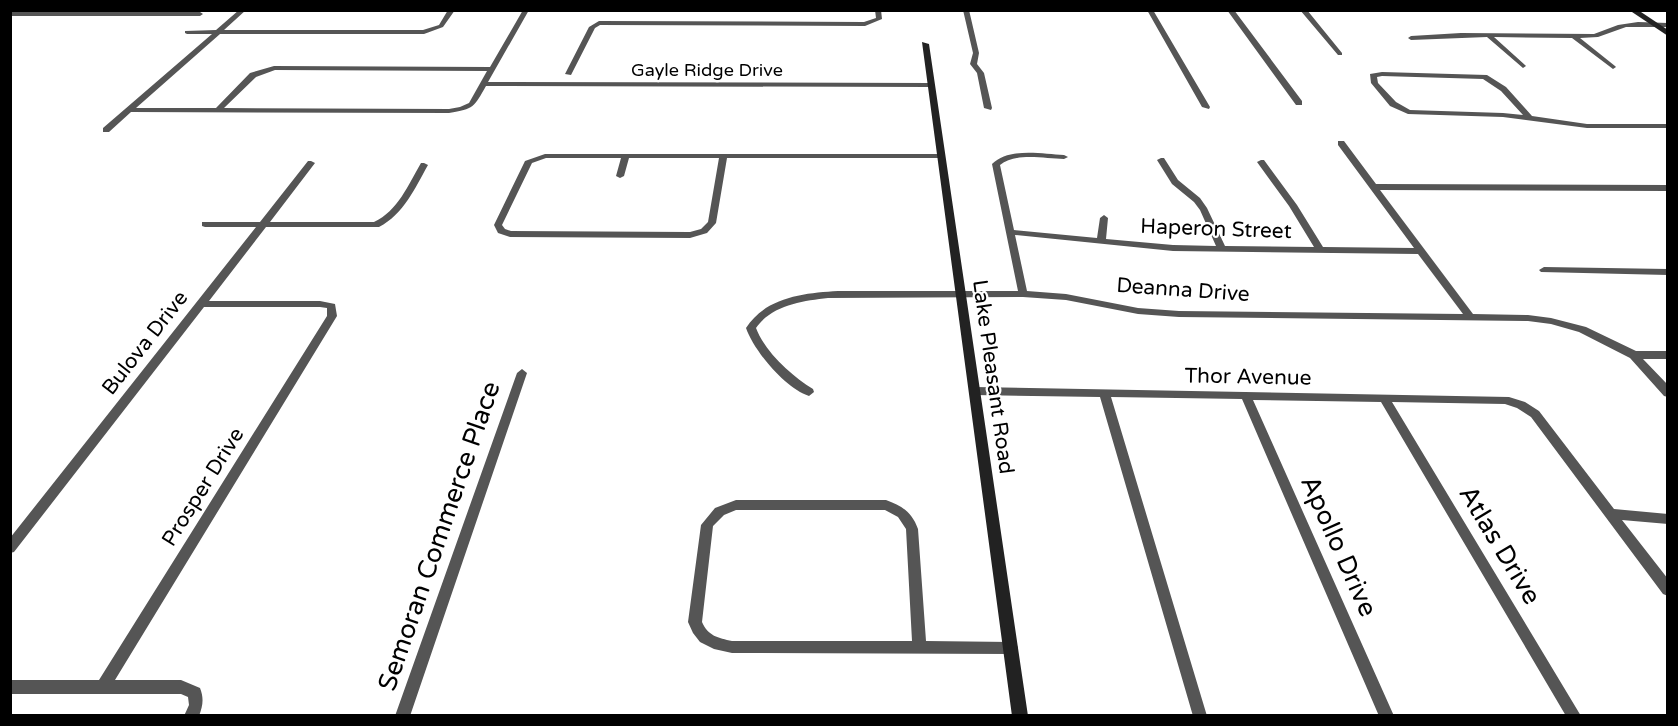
<svg xmlns="http://www.w3.org/2000/svg" width="1678" height="726" viewBox="0 0 1678 726" font-family="'Varela Round',sans-serif">
<rect width="100%" height="100%" fill="#fff"/>
<g fill="none" stroke-linecap="round" stroke-linejoin="round">
<path fill="#555" fill-rule="evenodd" d="M239,10H246L224,30H423L439,25L448,10H455L443,27L424,34H220L136,108H216L250,73L274,66L490,67L523,10H529L488,82L930,83L934,85L930,87L486,86C474,107 474,109 449,113L131,112L109,132H103V128L212,34H187L185,33V31L216,30ZM275,70L487,71L469,103L460,107L449,109L224,108L256,77Z
M875,10H881L882,19L865,26L600,25L595,28L571,75L565,74L589,27L599,21L864,22L876,18Z
M963,10H969L979,53L977,64L984,73L992,108L991,110L984,108L977,73L970,64L973,53Z
M1147,10H1153L1210,107L1209,109L1202,107Z
M1227,10H1234L1302,101V105H1296Z
M1300,10H1307L1342,53V55H1338Z
M10,12H200L203,14L200,16H10Z
M1638,22L1668,23V27H1626L1598,37L1580,38L1615,66L1616,67L1613,69L1572,38L1494,37L1525,65L1526,66L1523,68L1487,37L1411,40L1408,38L1411,36L1461,33L1594,34L1618,25Z
M1382,72L1487,75L1506,87L1532,116L1587,124H1668V128H1587L1503,117L1408,114L1390,106L1371,83L1370,74ZM1382,76L1483,79L1501,91L1523,115L1503,113L1410,110L1396,102L1378,83L1377,77Z
M1338,141H1344L1376,184L1668,185V191L1380,190L1473,314L1528,315L1551,318L1586,327L1636,351H1668V359H1643L1668,385V397L1664,396L1630,358L1579,332L1551,324L1528,321L1179,317L1138,314L1066,300L1023,297L828,298C802,301 772,305 756,328C765,352 792,376 813,389L814,392L809,396C785,388 754,351 746,328C766,297 804,293 838,291H1018L992,164C1009,147 1042,154 1064,155L1068,157L1064,159C1045,159 1016,152 1000,165L1014,230L1097,238L1100,218L1104,215L1108,218L1106,239L1173,245L1216,246L1200,210L1194,202L1172,184L1157,160L1161,158H1164L1178,180L1200,198L1207,208L1225,246L1314,247L1289,206L1257,162L1261,160H1264L1297,205L1323,247L1414,248L1338,145ZM1015,235L1173,251L1418,254L1463,314L1179,311L1138,308L1066,294L1027,291Z
M545,154H941L945,156L941,158H727L716,223L707,233L690,238L510,237L498,233L494,225L525,161ZM546,158H621L616,176L620,178L624,176L629,158H719L708,222L701,229L690,232L511,231L505,229L502,225L532,163Z
M308,161H311L315,163L270,222H374C398,211 408,185 421,163H424L428,165C415,188 404,214 379,227H266L209,301H320L335,304L337,316L115,680H181L200,688C204,698 203,706 199,716H184L189,705L188,697L181,694H10V680H99L327,316V308L320,307H204L14,552L10,553V538L256,227H205L202,226V222H260Z
M1544,267L1668,269V275L1541,272L1539,270Z
M522,369L527,373L410,716H395L517,373Z
M974,387L1509,397L1525,402L1539,411L1614,509L1668,514V524L1622,520L1668,579V596L1663,594L1531,417L1517,408L1505,404L1392,402L1581,716H1566L1381,402L1253,400L1394,716H1379L1242,399L1111,397L1207,716H1193L1100,397L974,395L969,391Z
M736,500H886C902,506 912,512 918,529L926,641L1011,642L1016,643L1018,648L1016,653L1011,654L732,653L714,649L700,642L693,633L688,622L701,525L715,508ZM736,510H885L898,517L906,529L912,641H732C718,638 708,636 702,622L713,526L724,515Z"/>
<path fill="#222" fill-rule="evenodd" d="M1629,10H1638L1668,30V36Z
M922,42L929,44L1028,716H1012Z"/>
</g>
<g text-anchor="middle" dominant-baseline="central" stroke-width="4.5" stroke-linejoin="round" paint-order="stroke">
<g font-size="18" fill="#000" stroke="#fff">
<text x="707" y="70">Gayle Ridge Drive</text>
</g>
<g font-size="21" fill="#000" stroke="#fff">
<text transform="translate(1216 229) rotate(2)">Haperon Street</text>
<text transform="translate(1183 290) rotate(4)">Deanna Drive</text>
<text transform="translate(145 343) rotate(-52)">Bulova Drive</text>
<text transform="translate(993 377) rotate(82)">Lake Pleasant Road</text>
<text transform="translate(1248 377) rotate(1)">Thor Avenue</text>
<text transform="translate(203 487) rotate(-58)">Prosper Drive</text>
</g>
<g font-size="26" fill="#000" stroke="#fff">
<text transform="translate(439 536) rotate(-71)">Semoran Commerce Place</text>
<text transform="translate(1500 545) rotate(59)">Atlas Drive</text>
<text transform="translate(1339 546) rotate(66)">Apollo Drive</text>
</g>
</g>
<rect width="1678" height="726" fill="none" stroke="#000000" stroke-width="24"/>
</svg>
